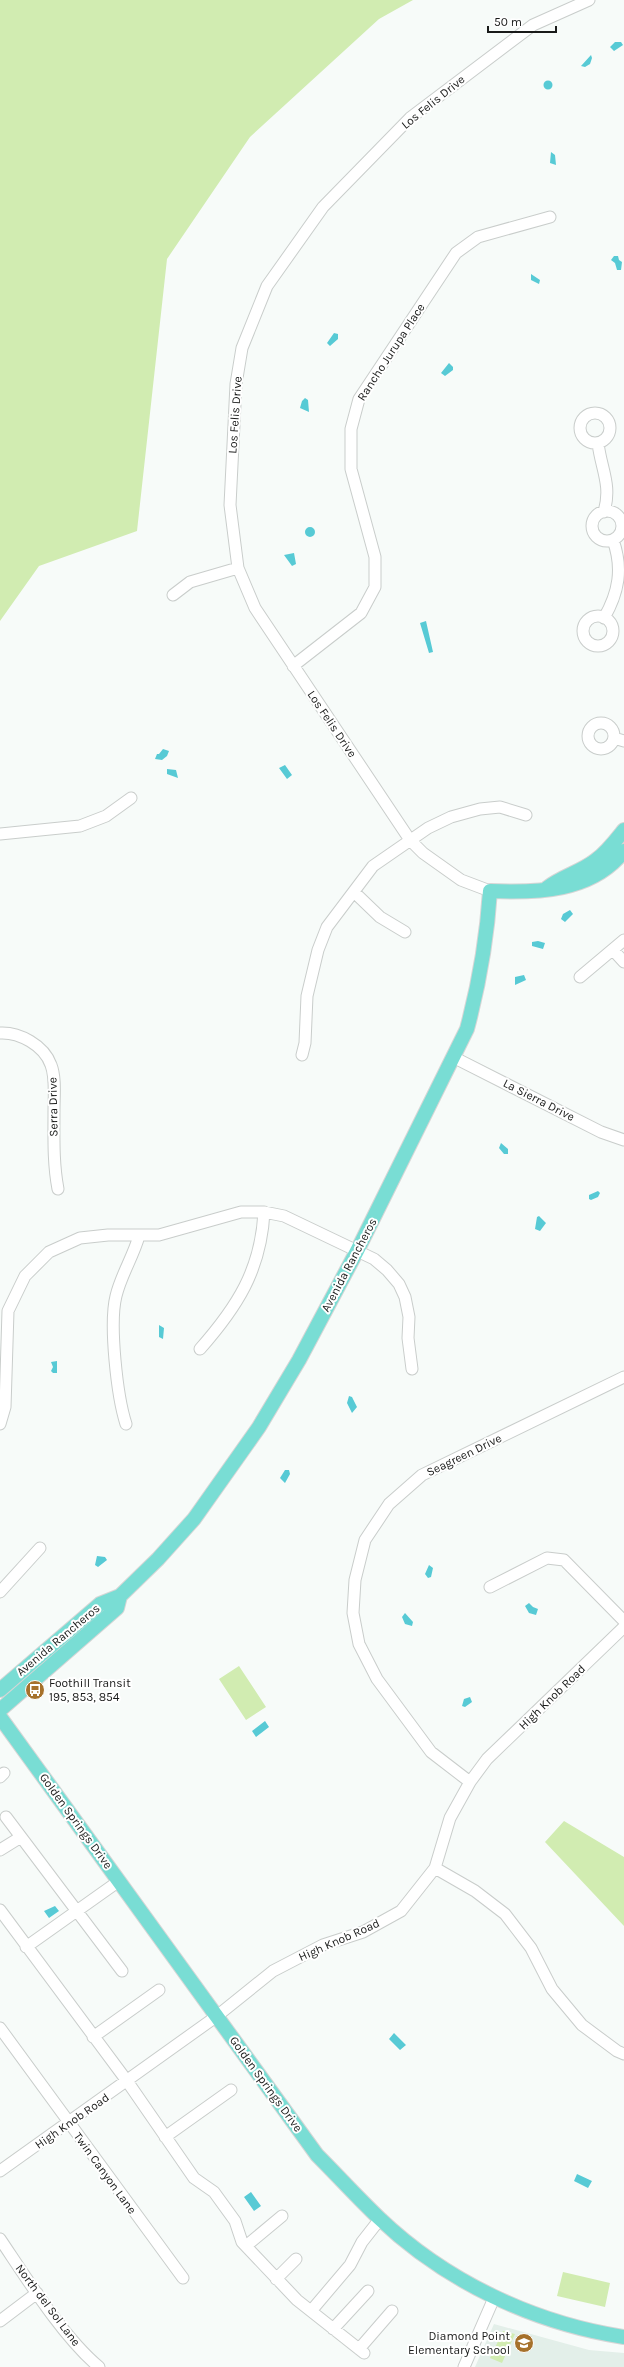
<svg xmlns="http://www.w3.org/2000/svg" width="624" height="2367" viewBox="0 0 624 2367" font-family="Karla,sans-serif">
<rect width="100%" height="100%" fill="#f7fbf9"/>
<path fill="#e3efe9" d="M494,2324L589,2350L624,2353V2367H475Z"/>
<path fill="#d1ecb1" d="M0,0H413L379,19L250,137L167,259L137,531L39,566L0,621Z
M239,1666L266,1707L246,1720L219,1679Z
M564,1821L624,1857V1926L545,1842Z
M563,2272L610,2283L605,2307L557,2296Z
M503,2331L515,2334L502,2363L490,2358Z"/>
<path fill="#57cad5" d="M615,42H621L623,45L614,51L610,47Z
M591,55L592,58L590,64L585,67L581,66Z
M543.5 85a4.5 4.5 0 1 1 9 0a4.5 4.5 0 1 1-9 0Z
M551,152L555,155L556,165L550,163Z
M614,256H618L619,260L622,262L621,270H617L615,263L611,260Z
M531,274L540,280L539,284L531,280Z
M334,333L338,334V339L330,346L327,343Z
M449,363L453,367V370L445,376L441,373Z
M305,398L308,400L309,412L300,408L302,401Z
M305 532a5 5 0 1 1 10 0a5 5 0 1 1-10 0Z
M294,553L296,564L292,566L284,555Z
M426,621L433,652L429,653L420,623Z
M163,749L169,751L167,756L162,760L155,759L157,754H159Z
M285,765L292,775L287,779L279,768Z
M167,769L176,770L178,778L167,774Z
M570,910L573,914L565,922L561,919L563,914Z
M538,941L545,943L543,949L532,946V942Z
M524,975L526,980L515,985V977Z
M501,1143L508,1149V1154H504L499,1148Z
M598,1191L600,1193L598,1197L591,1200L589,1199V1195Z
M539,1216L546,1223L540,1231L535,1229L537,1217Z
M159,1325L164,1328L163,1339L159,1337Z
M57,1361V1373H53L51,1371L53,1367L51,1362Z
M349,1396L352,1397L357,1407L352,1413L347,1403Z
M285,1470H289L290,1474L285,1483L280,1478Z
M97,1556L105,1557L107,1560L98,1567L95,1565Z
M429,1565L433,1568L431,1577L428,1578L425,1574Z
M529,1603L533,1607L538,1609L536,1615L529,1613L525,1606Z
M405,1613L413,1622L412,1626L405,1624L402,1617Z
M470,1697L472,1702L465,1707L462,1706L464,1699Z
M265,1721L269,1727L256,1737L252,1731Z
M55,1906L59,1911L49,1918L44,1911Z
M394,2033L406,2045L400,2050L389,2039Z
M577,2174L592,2181L588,2188L574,2181Z
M251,2192L261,2206L254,2211L244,2197Z"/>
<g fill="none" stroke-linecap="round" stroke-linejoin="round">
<defs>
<path id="minor" d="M580 428a15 15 0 1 1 30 0a15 15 0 1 1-30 0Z
M598,443C601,469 612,485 604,512
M592 526a15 15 0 1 1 30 0a15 15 0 1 1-30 0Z
M173,595L190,582L238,568
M583 631a15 15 0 1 1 30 0a15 15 0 1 1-30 0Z
M604,618C619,592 623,568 613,540
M293,666L361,613L375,587V557L351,469V429L359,399L456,253L478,237L550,217
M588 736a13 13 0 1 1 26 0a13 13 0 1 1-26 0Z
M614,738L624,741
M0,834L80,826L106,816L131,798
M490,891L461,880L423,853L410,840L255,608L238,568L230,505L236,384L242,348L267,286L323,207L410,118L533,25L589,0
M354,892L380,917L405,932
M613,950L624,962
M580,977L624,940
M0,1033C19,1032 44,1045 51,1065C56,1078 54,1096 54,1110C54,1137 53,1163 58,1189
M302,1055L305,1043L307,996L318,950L327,927L373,866L428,828L451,817L480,809L500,807L526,815
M455,1058L601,1132L624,1140
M200,1349C237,1307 261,1270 264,1212
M0,1424L5,1407L8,1311L25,1276L49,1252L80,1238L108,1235H159L241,1212H264L284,1216L374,1259L387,1270L399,1284L405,1297L409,1317L408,1338L412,1369
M126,1424C117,1396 109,1324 116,1296C121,1275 133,1257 139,1236
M490,1587L547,1558L564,1560L624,1621
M0,1592L40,1548
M0,1777L4,1773
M470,1782L431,1752L377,1679L359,1644L353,1613L355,1580L365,1540L389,1504L422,1475L624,1377
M6,1817L122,1971
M0,1850L21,1837
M435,1868L475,1891L505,1914L531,1948L552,1989L582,2025L617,2051L624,2054
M0,1910L127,2081L194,2178L214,2192L235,2221L242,2242L297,2300L364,2353
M26,1947L119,1881
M0,2028L183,2278
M93,2037L159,1990
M165,2137L231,2090
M0,2171L217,2016L273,1971L323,1945L363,1932L401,1911L435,1868L450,1818L470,1782L487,1759L624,1627
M0,2239C27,2279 63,2337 99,2367
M246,2246L282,2216
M276,2279L296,2259
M311,2311L350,2265L362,2242L380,2219
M0,2321L37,2293
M333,2329L368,2291
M359,2349L392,2311
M464,2367L494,2298"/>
<path id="major" d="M547,888C562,876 581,872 596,860C607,852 616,840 624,830
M0,1690L100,1604L120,1596L158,1559L194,1519L259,1427L299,1360L357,1251L467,1029C479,984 487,938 490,891C537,893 592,892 624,851
M0,1710L117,1608L120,1596
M0,1717L317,2155C338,2176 358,2198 379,2218C445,2281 533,2323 624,2337"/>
</defs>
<use href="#minor" stroke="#c9cdcb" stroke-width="13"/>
<use href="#major" stroke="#d6d6d6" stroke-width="16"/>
<use href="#minor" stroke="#fff" stroke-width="11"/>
<use href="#major" stroke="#79ddd4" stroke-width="14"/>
</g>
<defs>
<symbol id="bus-disc" viewBox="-11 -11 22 22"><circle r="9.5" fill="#a6712b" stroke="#fff"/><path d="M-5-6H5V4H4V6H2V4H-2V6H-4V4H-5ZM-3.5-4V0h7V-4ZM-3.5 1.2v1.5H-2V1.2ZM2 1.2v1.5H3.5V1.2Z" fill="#fff"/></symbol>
<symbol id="school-disc" viewBox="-11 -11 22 22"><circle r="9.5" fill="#a6712b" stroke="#fff"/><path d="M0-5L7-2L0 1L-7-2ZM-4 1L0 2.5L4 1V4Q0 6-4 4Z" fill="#fff"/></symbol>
</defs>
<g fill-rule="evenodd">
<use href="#bus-disc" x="24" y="1679" width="22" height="22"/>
<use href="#school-disc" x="513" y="2332" width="22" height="22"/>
</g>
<g text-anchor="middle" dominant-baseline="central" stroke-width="4" stroke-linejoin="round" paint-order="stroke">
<g font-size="12" fill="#191a19" stroke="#fff">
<text transform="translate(433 102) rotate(-39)">Los Felis Drive</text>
<text transform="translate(391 352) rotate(-57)">Rancho Jurupa Place</text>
<text transform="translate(235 415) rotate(-86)">Los Felis Drive</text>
<text transform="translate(332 724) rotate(56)">Los Felis Drive</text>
<text transform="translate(539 1100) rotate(27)">La Sierra Drive</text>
<text transform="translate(53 1107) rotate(-91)">Serra Drive</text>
<text transform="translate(349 1265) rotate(-62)">Avenida Rancheros</text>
<text transform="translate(464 1455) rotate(-26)">Seagreen Drive</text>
<text transform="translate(58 1640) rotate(-40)">Avenida Rancheros</text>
<text transform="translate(552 1697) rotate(-44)">High Knob Road</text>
<text transform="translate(76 1821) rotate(54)">Golden Springs Drive</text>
<text transform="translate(339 1940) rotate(-24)">High Knob Road</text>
<text transform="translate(266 2084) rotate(54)">Golden Springs Drive</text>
<text transform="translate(72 2121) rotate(-35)">High Knob Road</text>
<text transform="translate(105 2173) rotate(54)">Twin Canyon Lane</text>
<text transform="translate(48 2305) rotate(53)">North del Sol Lane</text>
</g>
<g font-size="12" fill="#191a19" stroke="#fff" text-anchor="start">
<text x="49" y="1683">Foothill Transit<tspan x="49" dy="14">195, 853, 854</tspan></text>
<text x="510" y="2336" text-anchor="end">Diamond Point<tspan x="510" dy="14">Elementary School</tspan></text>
</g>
</g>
<path d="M488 26v6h68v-6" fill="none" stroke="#191a19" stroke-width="2"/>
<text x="494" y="26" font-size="12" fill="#191a19" stroke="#ffffff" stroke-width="3" paint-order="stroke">50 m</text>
</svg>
